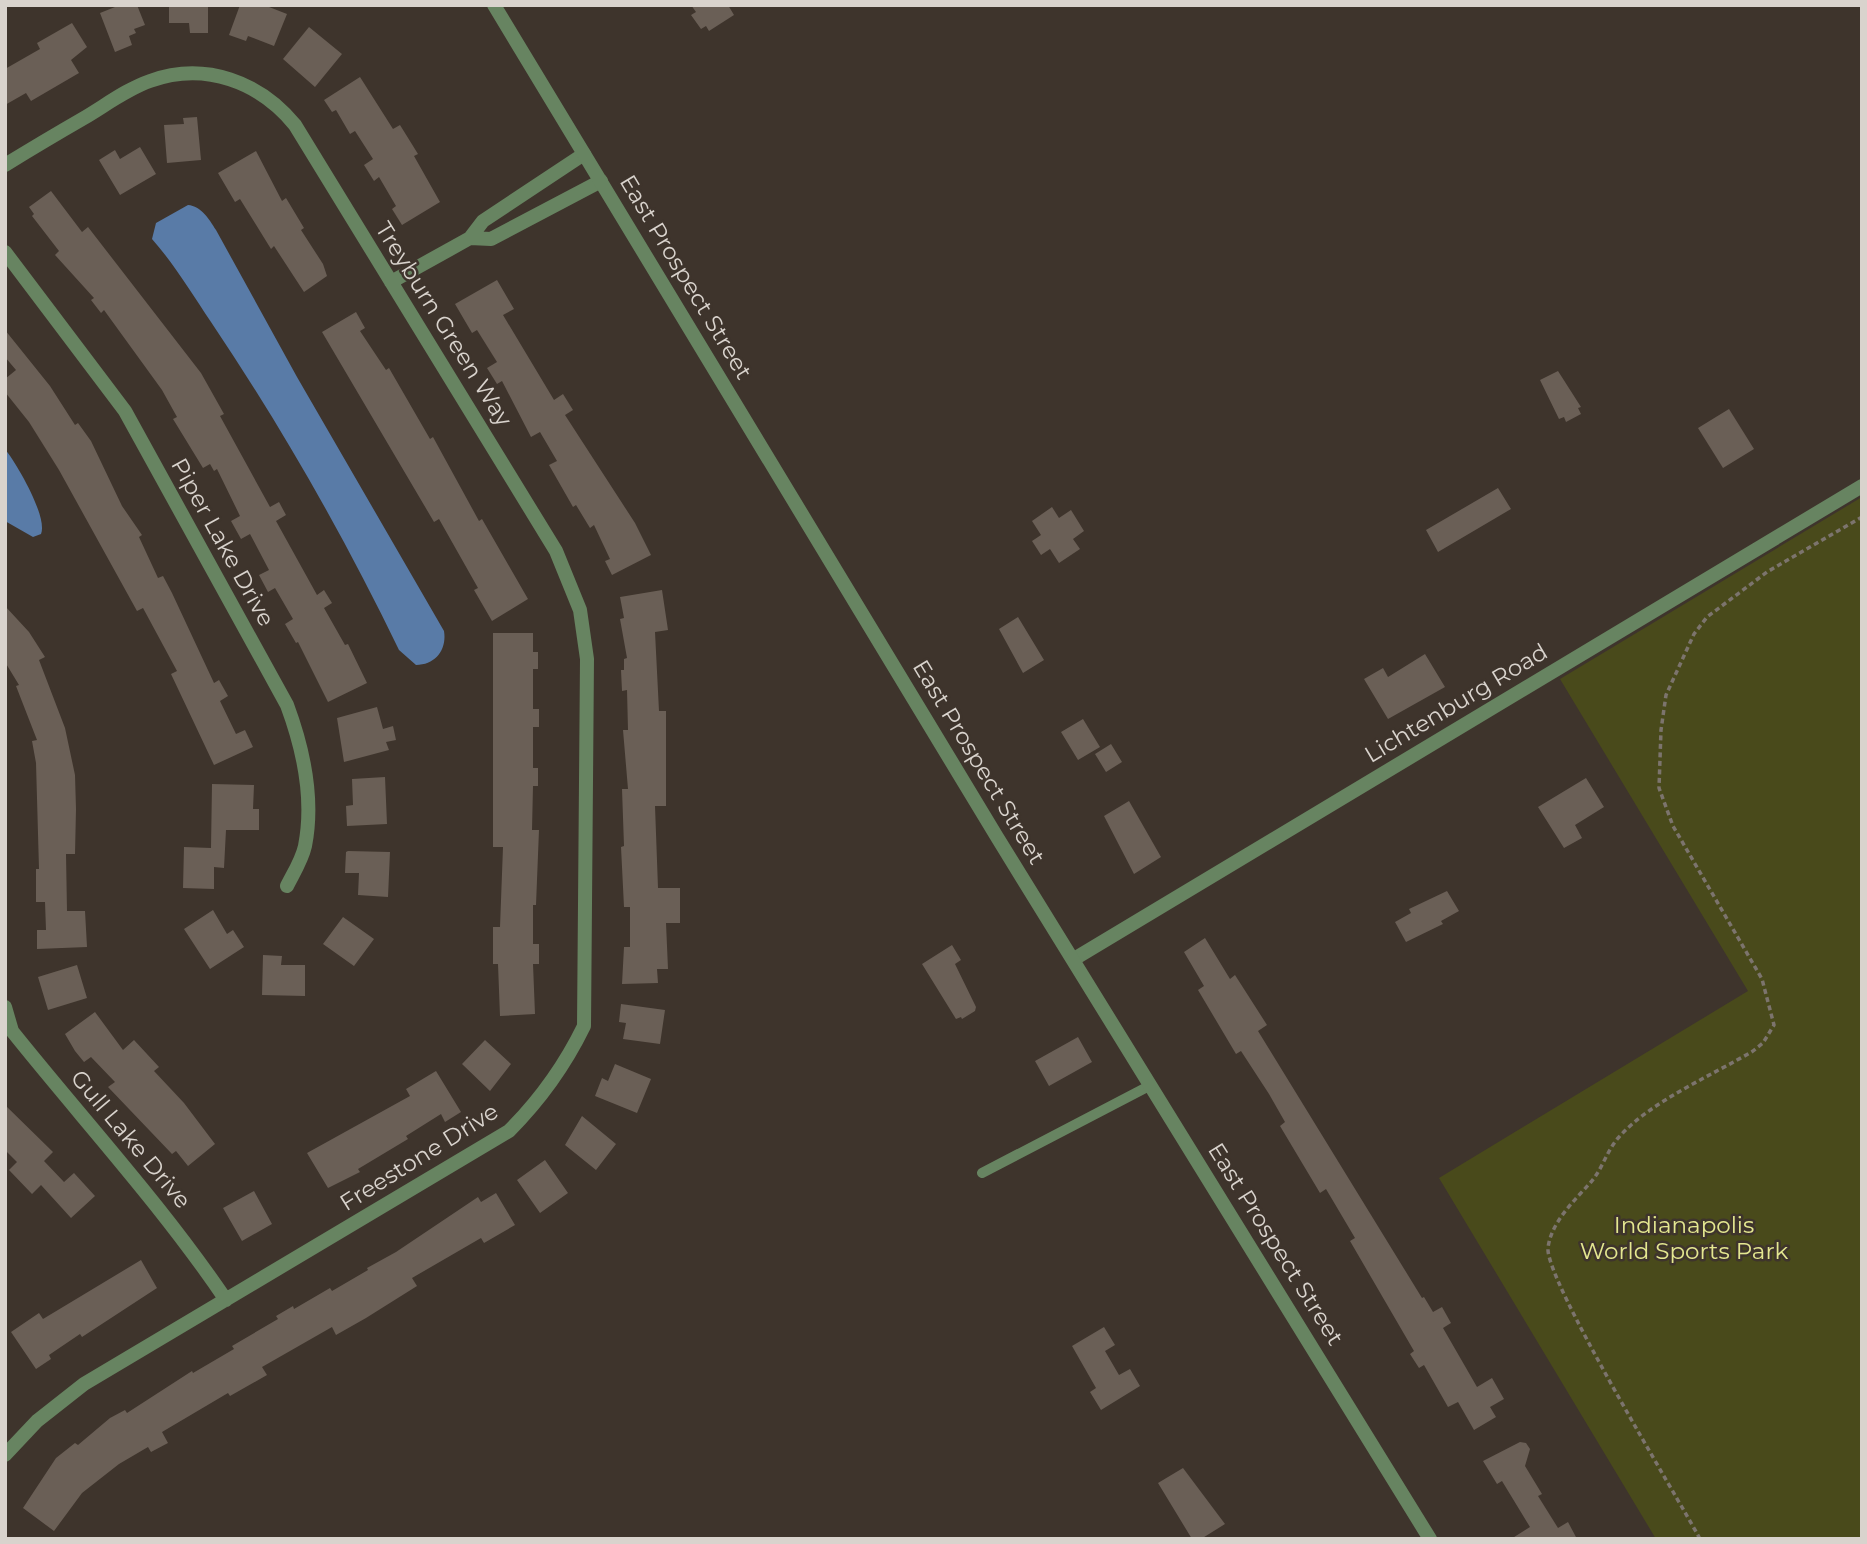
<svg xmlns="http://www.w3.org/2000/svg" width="1867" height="1544" viewBox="0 0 1867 1544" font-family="Montserrat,sans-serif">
<rect width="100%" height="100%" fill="#3e342c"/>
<path fill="#494a1b" d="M1862,497V1539H1656L1439,1178L1748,991L1560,679Z"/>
<path fill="#597ba7" d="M188,205C201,206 209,219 216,230L297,377L444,631C447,649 436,665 416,665L399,650C344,536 281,426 211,322C192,294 175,265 152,239L156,223Z
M5,449C17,464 48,517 41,534L33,537L5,521Z"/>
<path fill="#6a5f56" d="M120,5H137L145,25L134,29L136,33L129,36L132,45L115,52L100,13Z
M169,5H208V33H190L189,23H169Z
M240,5H264L287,14L274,46L248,36L246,41L229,35Z
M691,5H728L734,15L709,31L706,26L701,29L691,15L696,12Z
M72,23L87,47L71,60L79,73L31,101L26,93L5,105V69L40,49L37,43Z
M309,27L342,54L315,87L283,59Z
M360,77L393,129L400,125L418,154L414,156L440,202L402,225L392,209L396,206L379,177L374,181L364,165L373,159L355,131L350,134L336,110L332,112L324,100Z
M197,117L201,160L167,163L164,125L184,124L183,118Z
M140,147L156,174L120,195L99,160L115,150L120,159Z
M256,151L282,201L286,198L304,228L301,230L323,264L327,276L304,292L274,246L271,249L240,199L235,202L218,173Z
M51,191L82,232L88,227L201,373L224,414L220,416L270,507L279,502L286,515L276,521L317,595L324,590L332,603L324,608L345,645L348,644L367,683L328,702L298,642L296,643L285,624L293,619L275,588L268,592L259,575L269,570L250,534L241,539L231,521L240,516L217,469L214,471L210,464L203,468L173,419L177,417L162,390L104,310L101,313L91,300L94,298L55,255L59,251L32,216L34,214L29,207Z
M497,280L514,309L503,315L554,400L563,394L573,410L565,415L635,523L651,555L612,575L605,561L610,559L594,525L590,528L576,505L573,507L549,465L557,461L540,432L531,437L502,381L497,384L487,368L497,362L477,330L472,333L455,304Z
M356,312L365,328L360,331L386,370L389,368L430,439L433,437L479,521L482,519L528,599L492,621L474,590L478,588L439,519L434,522L322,332Z
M5,330L50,386L75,425L78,423L91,441L122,506L142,535L139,537L158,578L163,576L172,593L214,683L219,680L228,696L220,701L236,734L245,730L253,747L214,765L171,674L177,671L143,608L137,611L59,470L29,422L5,392V379L16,370L5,357Z
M1558,371L1581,407L1578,408L1581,414L1566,422L1564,417L1559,419L1540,380Z
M1729,409L1754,449L1723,468L1698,428Z
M1498,488L1511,509L1438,552L1426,530Z
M1052,507L1059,518L1071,510L1084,531L1073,539L1080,549L1059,563L1050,549L1041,555L1032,541L1041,535L1032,521Z
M662,590L668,630L655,632L659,711H666V806H655L658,888H680V923H666L668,969H657L658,983L622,984L624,947H630V907H624L621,847L624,846L622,789H628L623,730H628L627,690L622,691L621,670H624V659L627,658L620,619L624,618L620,597Z
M5,606L29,632L45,657L39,660L65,728L75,775L76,809L75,854H66L67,911H85L87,947L37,949V930H46L45,902H36V869H39L36,763L32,741L37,740L16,686L19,685L5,662Z
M1018,617L1044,660L1023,673L999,629Z
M493,633H533V652H538V669H533V709H539V727H533V768H538V786H533L532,830H539L536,905H533V944H539V964H533L535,1014L500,1016L498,964H493V927H500L503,847H493Z
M1425,654L1445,687L1388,719L1364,679L1383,668L1388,677Z
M377,707L383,729L393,726L396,740L386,742L389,750L344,762L337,718Z
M1083,719L1100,747L1078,760L1061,732Z
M1111,744L1122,762L1106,772L1095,754Z
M385,777L387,824L347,826L346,806L353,805L352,779Z
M1586,778L1604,807L1575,825L1582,838L1564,848L1538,807Z
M212,784L254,785L253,809H259V830H226L224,868L214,867V889L183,888L184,847L211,848Z
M1129,801L1161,857L1134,874L1104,816Z
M348,851L390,852L388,897L358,895L359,873H345L346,852Z
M1447,891L1459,911L1441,921L1443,924L1406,942L1395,922L1411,913L1409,909Z
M213,910L227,934L233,930L244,947L210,969L184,929Z
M343,917L374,939L354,966L323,944Z
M1205,938L1230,979L1235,975L1267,1025L1258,1031L1422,1298L1424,1297L1433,1312L1442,1307L1451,1323L1443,1328L1477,1387L1492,1378L1504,1399L1490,1407L1496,1417L1474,1430L1458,1402L1448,1407L1424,1365L1419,1368L1410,1354L1414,1351L1350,1241L1355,1238L1326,1189L1320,1193L1280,1126L1285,1122L1269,1094L1241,1051L1236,1054L1198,990L1204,986L1184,952Z
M952,945L961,960L955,964L976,1007L975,1011L962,1019L961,1017L956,1019L922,964Z
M263,955L282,956L281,965H305V996L262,995Z
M77,965L87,998L48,1010L38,977Z
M621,1004L665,1010L660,1044L623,1039L626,1023L619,1022Z
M95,1012L123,1050L134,1040L159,1067L154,1071L184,1103L215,1144L188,1166L176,1151L172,1154L108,1087L115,1082L91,1057L84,1062L75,1051L65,1034Z
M1078,1037L1092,1062L1049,1086L1035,1061Z
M485,1040L511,1064L490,1091L462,1064Z
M615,1064L651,1079L637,1113L595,1096L602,1078L608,1081Z
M436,1071L461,1112L445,1122L441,1114L406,1136L408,1139L358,1169L360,1172L328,1188L307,1153L410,1096L406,1089Z
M5,1105L53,1152L44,1161L64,1182L74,1173L95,1196L71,1218L41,1185L32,1194L9,1170L17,1162L5,1150Z
M582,1116L616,1144L596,1170L565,1145Z
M545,1160L568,1193L540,1213L517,1180Z
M254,1191L272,1224L242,1241L223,1208Z
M496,1193L515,1225L484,1243L481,1238L412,1278L417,1286L366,1318L336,1335L332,1327L262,1367L267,1375L230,1396L228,1393L162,1432L168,1443L151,1452L148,1447L119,1464L82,1493L54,1531L23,1508L56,1458L75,1443L78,1445L110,1418L125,1410L127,1413L192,1371L193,1373L234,1349L232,1346L278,1319L276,1316L293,1306L294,1309L330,1288L332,1291L368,1270L367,1268L396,1252L478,1197L481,1202Z
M141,1260L157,1288L82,1337L80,1334L49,1355L51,1359L36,1369L11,1332L39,1313L43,1319Z
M1104,1327L1115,1345L1105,1351L1119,1375L1130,1369L1140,1386L1101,1410L1090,1392L1096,1388L1072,1346Z
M1520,1442L1526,1443L1530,1449L1525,1466L1542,1494L1538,1496L1558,1528L1568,1522L1577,1539H1511L1530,1527L1502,1481L1497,1484L1483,1461Z
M1183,1468L1225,1524L1201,1539H1192L1158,1483Z"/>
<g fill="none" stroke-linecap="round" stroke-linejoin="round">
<path stroke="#7c746d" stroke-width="3.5" stroke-dasharray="5 3.5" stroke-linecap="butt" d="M1700,1539C1677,1496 1545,1280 1548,1248C1551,1222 1575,1200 1591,1182C1603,1168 1607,1150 1619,1137C1651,1101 1711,1076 1753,1051L1763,1043L1774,1025L1762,979L1673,826L1659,788L1661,730L1666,695L1694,634L1707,617L1767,572L1862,517"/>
<path stroke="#678461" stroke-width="10" d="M982,1173L1151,1085"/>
<path stroke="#678461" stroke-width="14" d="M5,165C31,149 58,133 84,118C106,105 127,89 150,81C205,61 260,82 295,125L556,551L580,610L587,659L584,1026C564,1067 541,1099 509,1131L84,1384L37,1421L5,1455
M470,238L491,239L601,181
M5,252L125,411L287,705C303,748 314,800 305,846C302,860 293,874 287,886
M391,282L470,238L483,221L584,154
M1074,959L1862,486
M5,1007L12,1031C84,1121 161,1204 226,1300"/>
<path stroke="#678461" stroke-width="14" d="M494,5L997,837L1430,1539"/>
</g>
<g text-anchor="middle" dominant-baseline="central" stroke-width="5" stroke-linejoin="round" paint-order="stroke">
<g font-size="23" fill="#d9d3cd" stroke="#3e342c">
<text transform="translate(686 277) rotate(59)">East Prospect Street</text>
<text transform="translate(444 324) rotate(58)">Treyburn Green Way</text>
<text transform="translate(223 542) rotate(61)">Piper Lake Drive</text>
<text transform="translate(1456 703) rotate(-31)">Lichtenburg Road</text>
<text transform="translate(979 762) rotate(59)">East Prospect Street</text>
<text transform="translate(131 1139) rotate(50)">Gull Lake Drive</text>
<text transform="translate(419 1157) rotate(-32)">Freestone Drive</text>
<text transform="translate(1276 1244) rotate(58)">East Prospect Street</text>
</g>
<g font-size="23" fill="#e4e790" stroke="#3e342c">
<text x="1684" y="1225">Indianapolis<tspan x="1684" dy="26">World Sports Park</tspan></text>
</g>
</g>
<rect width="1867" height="1544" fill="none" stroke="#d9d3cd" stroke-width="14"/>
</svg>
